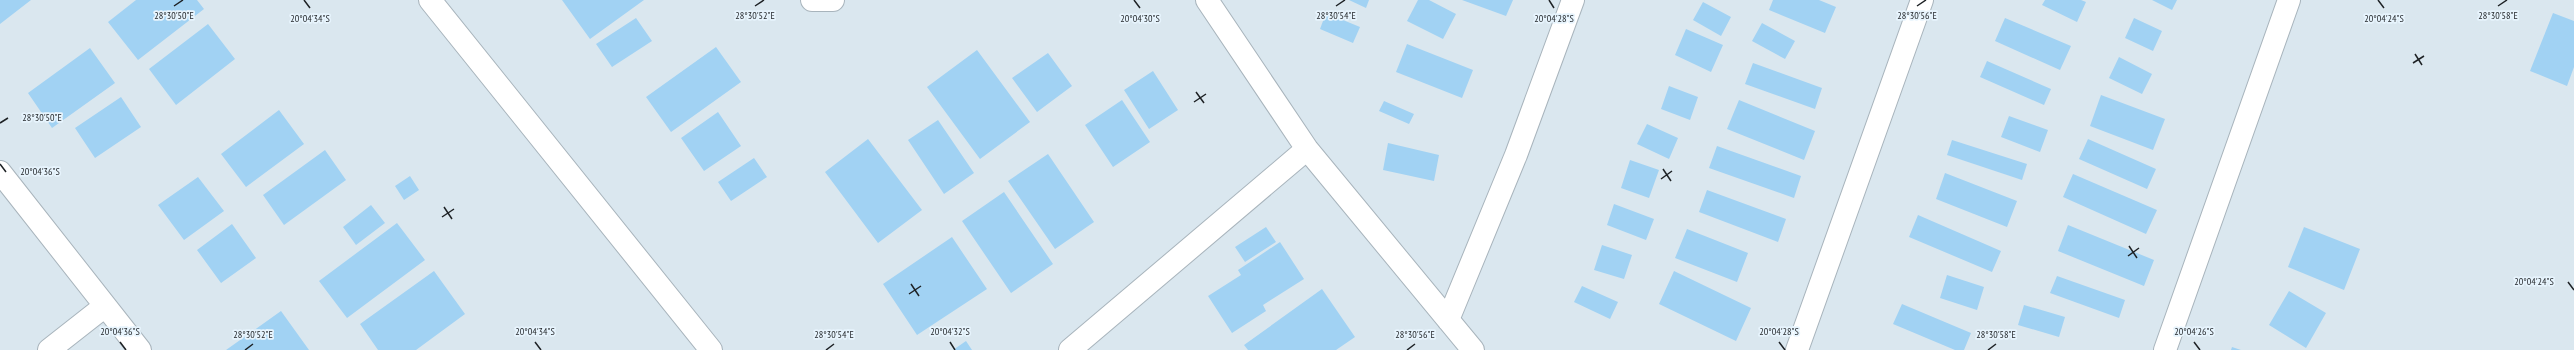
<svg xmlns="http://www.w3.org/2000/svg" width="2574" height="350" viewBox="0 0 2574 350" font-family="'PT Sans Narrow',sans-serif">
<rect width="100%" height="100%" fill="#dae7ef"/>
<path fill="#a1d2f3" d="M0,0H31L0,24Z
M136,0H197L204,9L138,60L108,22Z
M562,0H644L590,39Z
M1349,0H1369L1366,8Z
M1418,0H1429L1456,14L1443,39L1407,21Z
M1462,0H1513L1506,16Z
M1773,0H1819L1836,7L1825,33L1769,10Z
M2045,0H2081L2086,2L2077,22L2042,5Z
M2152,0H2177L2172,10Z
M1703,2L1731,17L1721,36L1693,20Z
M1326,13L1360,27L1353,43L1320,29Z
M2553,13L2574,21V67L2567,86L2530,71Z
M636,18L652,41L612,67L596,44Z
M2005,18L2071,46L2060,70L1995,41Z
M2134,18L2162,31L2153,51L2125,38Z
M1762,23L1795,41L1785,59L1752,41Z
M208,24L235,59L176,105L149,69Z
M1686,29L1723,45L1711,72L1675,55Z
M1407,44L1473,70L1462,98L1396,72Z
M716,47L741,82L671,132L646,97Z
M90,48L115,83L52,128L28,93Z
M977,50L1030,122L980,159L927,87Z
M1048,53L1072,86L1037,112L1012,78Z
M2119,57L2152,74L2142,94L2109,78Z
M1987,61L2051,89L2044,105L1980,77Z
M1753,63L1822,88L1815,109L1745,84Z
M1153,71L1178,110L1149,129L1124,90Z
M1669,86L1698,97L1690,120L1661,109Z
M2101,95L2165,119L2153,150L2090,126Z
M121,97L141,127L95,158L75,128Z
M1122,100L1150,142L1113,167L1085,125Z
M1739,100L1815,131L1804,160L1727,129Z
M1384,101L1414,114L1409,124L1379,111Z
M279,110L304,144L246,187L221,154Z
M718,112L741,146L704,171L681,138Z
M2009,116L2048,130L2040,152L2001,137Z
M938,120L974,173L944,194L908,140Z
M1647,124L1678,138L1669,159L1637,144Z
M868,139L922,210L878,243L825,172Z
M2088,139L2156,169L2147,189L2079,159Z
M1952,140L2027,164L2022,180L1947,155Z
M1388,143L1439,155L1434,181L1383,170Z
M1717,146L1801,176L1794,198L1709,168Z
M325,150L346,180L284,225L263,195Z
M1048,154L1094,222L1055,249L1008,181Z
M754,158L767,177L731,201L718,182Z
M1630,160L1659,170L1649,198L1621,188Z
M1945,173L2017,201L2007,227L1936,199Z
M2073,174L2157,210L2146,234L2063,197Z
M410,176L419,190L404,200L395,186Z
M198,177L224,211L184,240L158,205Z
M1707,190L1786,219L1778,242L1699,212Z
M1004,192L1053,264L1011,293L962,221Z
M1614,204L1654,219L1646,240L1607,225Z
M371,205L385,223L356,245L343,227Z
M1918,215L2001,251L1992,272L1909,237Z
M397,223L425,260L347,318L319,281Z
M232,224L256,258L221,283L197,250Z
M2068,225L2154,260L2144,286L2058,251Z
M1266,227L1276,242L1245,262L1235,247Z
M2304,227L2360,249L2344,290L2288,267Z
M1687,229L1748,253L1737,282L1675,258Z
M952,237L987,289L917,335L883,284Z
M1280,242L1304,279L1263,305L1266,311L1232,333L1208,296L1241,275L1238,270Z
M1602,245L1632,255L1624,279L1594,270Z
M434,271L465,314L416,350H378L360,324Z
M1674,271L1751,308L1736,341L1659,304Z
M1947,275L1984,287L1977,310L1940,298Z
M2057,276L2125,300L2119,318L2050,293Z
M1582,286L1618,302L1610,319L1574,302Z
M1322,289L1355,337L1336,350H1248L1244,345Z
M2289,291L2326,313L2306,348L2269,325Z
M1902,304L1971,333L1964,350H1955L1893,324Z
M2024,305L2065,317L2059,337L2018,325Z
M281,311L309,350H226Z
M966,341L972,350H953Z
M2232,347L2241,350H2231Z"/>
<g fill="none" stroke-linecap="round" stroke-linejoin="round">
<defs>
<path id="minor" d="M430,0L711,350
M812,0H833
M1207,0L1307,149L1473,350
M0,172L140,350
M1448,320L1516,155L1573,0
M49,350L105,306
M1070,350L1307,149
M1797,350L1922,0
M2165,350L2289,0"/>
</defs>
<use href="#minor" stroke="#a8b4bc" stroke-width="24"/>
<use href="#minor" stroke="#fff" stroke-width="22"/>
</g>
<path fill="none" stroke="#1e2225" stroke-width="1.5" d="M304,0L310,8M1134,0L1140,8M1549,0L1554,8M2378,0L2384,8M174,6L183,0M755,6L764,0M1336,6L1345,0M1917,6L1926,0M2498,6L2507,0M2415,54L2422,65M2413,63L2424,56M1196,92L1204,103M1194,102L1206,94M0,123L8,118M0,164L6,172M1663,169L1671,181M1661,179L1672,171M444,207L452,219M442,217L454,209M2129,246L2137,258M2128,256L2139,248M2568,282L2574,290M911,284L919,296M909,294L921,286M120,342L126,350M535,342L541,350M950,342L955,350M1779,342L1785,350M2194,342L2200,350M245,350L253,344M826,350L834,344M1407,350L1415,344M1988,350L1996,344"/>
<g font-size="10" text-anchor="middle" fill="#1e2225" stroke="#e7f4fd" stroke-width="3.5" stroke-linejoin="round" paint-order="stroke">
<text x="174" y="19">28°30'50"E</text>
<text x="755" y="19">28°30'52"E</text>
<text x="1336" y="19">28°30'54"E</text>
<text x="1917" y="19">28°30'56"E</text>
<text x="2498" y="19">28°30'58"E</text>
<text x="1554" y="22">20°04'28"S</text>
<text x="2384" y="22">20°04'24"S</text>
<text x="310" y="22">20°04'34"S</text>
<text x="1140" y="22">20°04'30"S</text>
<text x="42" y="121">28°30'50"E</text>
<text x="40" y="175">20°04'36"S</text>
<text x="2534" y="285">20°04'24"S</text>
<text x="120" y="335">20°04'36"S</text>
<text x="535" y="335">20°04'34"S</text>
<text x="950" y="335">20°04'32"S</text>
<text x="1779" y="335">20°04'28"S</text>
<text x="2194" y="335">20°04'26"S</text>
<text x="253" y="338">28°30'52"E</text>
<text x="834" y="338">28°30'54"E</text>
<text x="1415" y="338">28°30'56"E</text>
<text x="1996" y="338">28°30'58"E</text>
</g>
</svg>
